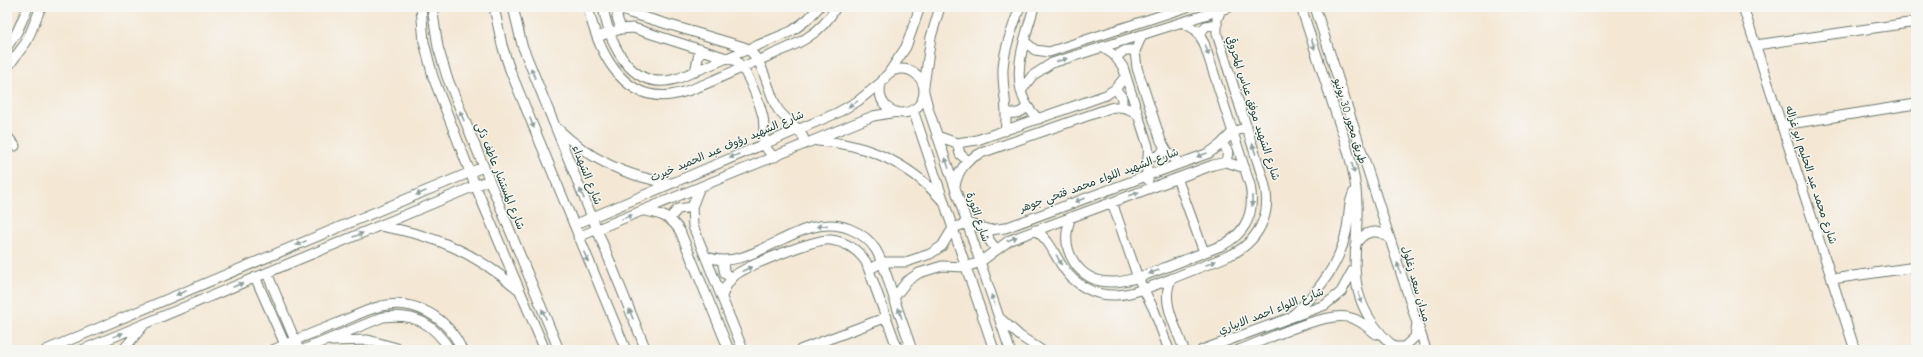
<svg xmlns="http://www.w3.org/2000/svg" width="1923" height="357" viewBox="0 0 1923 357" font-family="'Comic Neue','Playpen Sans Arabic',sans-serif">
<rect width="100%" height="100%" fill="#f6f6f2"/>
<filter id="ink" filterUnits="userSpaceOnUse"><feTurbulence type="fractalNoise" baseFrequency=".025" numOctaves="2"/><feDisplacementMap in="SourceGraphic" scale="8" xChannelSelector="R" yChannelSelector="G"/><feConvolveMatrix kernelMatrix="1 2 1 2 8 2 1 2 1" color-interpolation-filters="sRGB"/></filter>
<filter id="wash" filterUnits="userSpaceOnUse"><feTurbulence type="fractalNoise" baseFrequency=".012" numOctaves="4" result="noise"/><feDisplacementMap in="SourceGraphic" scale="16" xChannelSelector="R" yChannelSelector="G"/><feGaussianBlur stdDeviation="0.9" result="paint"/><feColorMatrix in="noise" values="0 0 0 0 0 0 0 0 0 0 0 0 0 0 0 0 0 1.4 0 .05"/><feComposite in="paint" operator="in"/></filter>
<g filter="url(#wash)">
<rect width="100%" height="100%" fill="#f4e7d4"/>
</g>
<g filter="url(#ink)">
<g fill="none" stroke-linecap="round" stroke-linejoin="round">
<defs>
<path id="minor" d="M421,7L424,42L433,77L475,185L545,350
M432,7L438,47L447,77L559,350
M494,7L502,45L510,70L626,350
M513,7L522,45L646,350
M588,7C597,47 620,102 671,95C693,92 731,72 752,63C784,49 819,40 836,7
M603,7C610,45 631,94 679,78L792,31L808,19L819,7
M616,7L630,13L744,47C763,56 767,88 776,106C783,121 803,126 805,144
M1034,7C1024,42 1004,91 1039,119
M1301,7C1312,41 1323,74 1334,108C1341,129 1349,150 1353,172C1369,242 1329,288 1394,347H1404L1415,337L1417,323L1390,239C1378,227 1362,231 1355,246
M1315,7L1390,239
M1743,7L1855,350
M619,9L617,17L621,29
M1199,34L1206,26L1216,24
M1142,35L1135,51L1137,68L1161,141L1170,156L1180,163
M597,37L621,29L633,28L736,61C747,69 760,104 763,117C766,133 759,147 775,157
M1024,41L1035,50L1049,52L1187,7
M1756,45L1916,22
M7,47L17,32L28,7
M1102,47L1114,55L1123,67L1148,146C1150,157 1144,169 1148,180
M1117,58C1121,51 1127,48 1135,51
M7,68L27,41L41,7
M880 91a22 22 0 1 1 44 0a22 22 0 1 1-44 0Z
M695,72L700,49
M888,74L906,47L920,7
M924,86L931,37L940,7
M1115,89L1122,97V107
M1021,91L1032,76L1052,63L1230,7
M924,92L929,111L1010,350
M913,110L994,350
M1007,112C1016,115 1022,113 1027,106
M1783,125L1916,104
M557,128C589,159 627,177 670,183
M1005,131C1009,109 1002,90 1003,69C1004,48 1013,27 1020,7
M7,136L15,146
M937,136L957,143L977,140L1106,95L1115,89L1126,76
M817,141C865,143 909,163 941,199
M957,143L960,154L968,161
M1222,143L1228,152L1226,162
M1149,156C1156,158 1162,155 1164,148
M1177,178L1204,252
M955,186C958,170 966,160 981,153L1110,108C1121,105 1130,108 1138,115
M699,189L692,207L693,226L743,350
M1112,202L1138,278L1154,310L1169,350
M644,211C660,213 671,217 680,231L729,350
M1071,217C1065,232 1065,248 1074,262C1097,297 1138,278 1169,266C1187,259 1205,252 1223,245C1247,232 1255,211 1250,185L1204,43L1196,30L1182,22
M669,219L678,209L692,207
M574,225L837,113L858,101L884,80
M380,226C436,235 475,253 518,289
M987,229L989,240L996,249
M1035,230C1054,242 1056,264 1072,278C1104,308 1136,292 1171,279C1190,271 1209,264 1228,256C1258,243 1273,214 1264,182L1217,34V19L1221,10
M578,237L873,116L897,112
M705,256C752,277 799,208 850,229C860,233 870,240 876,250C883,262 887,276 891,289C898,310 905,330 912,350
M725,261L723,265L725,274L733,277
M870,269L882,262H906L930,254L942,246L953,228L967,223L990,230L1005,228L1209,153L1220,145L1233,132L1247,127
M267,273L299,350
M255,277L287,349
M1172,278C1159,300 1177,328 1184,350
M1832,279L1916,267
M722,297C724,289 728,282 734,276C746,266 816,238 831,240C847,242 858,250 866,262L898,350
M894,298L907,281L919,273L942,266L966,267L980,262L1010,240L1213,165L1226,162L1245,168
M1293,315C1317,293 1339,265 1346,233C1350,217 1347,202 1356,188
M1001,319L1020,336L1041,350
M1418,325L1426,350
M332,341L368,340L404,350
M46,350L483,167
M82,350L489,180
M123,350L143,326
M273,350C294,340 316,332 338,323C352,317 366,310 381,306C416,298 448,318 462,350
M303,350L383,317C415,313 433,323 450,350
M800,350L887,317
M1202,350L1325,305L1341,292L1353,270
M1239,350C1263,341 1324,312 1347,317C1359,319 1367,327 1376,334"/>
</defs>
<use href="#minor" stroke="#6a786c" stroke-width="11"/>
<use href="#minor" stroke="#fff" stroke-width="9"/>
</g>
<defs><path id="oneway-solid" d="M-6-.8H1V-3.2L6.5 0L1 3.2V.8H-6Z"/></defs>
<g fill="#8f9e9a">
<use href="#oneway-solid" transform="translate(1313 44) rotate(72)"/>
<use href="#oneway-solid" transform="translate(1207 50) rotate(72)"/>
<use href="#oneway-solid" transform="translate(1062 60) rotate(-18)"/>
<use href="#oneway-solid" transform="translate(533 73) rotate(-111)"/>
<use href="#oneway-solid" transform="translate(853 104) rotate(148)"/>
<use href="#oneway-solid" transform="translate(462 116) rotate(-112)"/>
<use href="#oneway-solid" transform="translate(532 123) rotate(68)"/>
<use href="#oneway-solid" transform="translate(1254 149) rotate(-107)"/>
<use href="#oneway-solid" transform="translate(1202 155) rotate(160)"/>
<use href="#oneway-solid" transform="translate(734 156) rotate(157)"/>
<use href="#oneway-solid" transform="translate(947 163) rotate(-109)"/>
<use href="#oneway-solid" transform="translate(1353 168) rotate(77)"/>
<use href="#oneway-solid" transform="translate(421 193) rotate(157)"/>
<use href="#oneway-solid" transform="translate(582 194) rotate(-112)"/>
<use href="#oneway-solid" transform="translate(1134 194) rotate(-20)"/>
<use href="#oneway-solid" transform="translate(1080 200) rotate(160)"/>
<use href="#oneway-solid" transform="translate(1252 201) rotate(91)"/>
<use href="#oneway-solid" transform="translate(627 217) rotate(-22)"/>
<use href="#oneway-solid" transform="translate(822 226) rotate(174)"/>
<use href="#oneway-solid" transform="translate(358 235) rotate(-22)"/>
<use href="#oneway-solid" transform="translate(1012 239) rotate(-23)"/>
<use href="#oneway-solid" transform="translate(301 243) rotate(157)"/>
<use href="#oneway-solid" transform="translate(586 257) rotate(67)"/>
<use href="#oneway-solid" transform="translate(1059 260) rotate(62)"/>
<use href="#oneway-solid" transform="translate(1211 263) rotate(-22)"/>
<use href="#oneway-solid" transform="translate(1399 268) rotate(-108)"/>
<use href="#oneway-solid" transform="translate(747 269) rotate(-24)"/>
<use href="#oneway-solid" transform="translate(1154 272) rotate(159)"/>
<use href="#oneway-solid" transform="translate(238 285) rotate(-23)"/>
<use href="#oneway-solid" transform="translate(181 293) rotate(157)"/>
<use href="#oneway-solid" transform="translate(1360 298) rotate(71)"/>
<use href="#oneway-solid" transform="translate(993 300) rotate(-109)"/>
<use href="#oneway-solid" transform="translate(900 313) rotate(-109)"/>
<use href="#oneway-solid" transform="translate(544 314) rotate(-113)"/>
<use href="#oneway-solid" transform="translate(631 314) rotate(-112)"/>
<use href="#oneway-solid" transform="translate(118 335) rotate(-22)"/>
</g>
</g>
<g text-anchor="middle" dominant-baseline="central" stroke-width="3" stroke-linejoin="round" paint-order="stroke">
<g font-size="11" fill="#1f3d34" stroke="#f6f6f2">
<text transform="translate(1253 108) rotate(72)">شارع الشهيد موفق عباس المحروقي</text>
<text transform="translate(1350 121) rotate(73)">طريق محور 30 يونيو</text>
<text transform="translate(727 146) rotate(-23)">شارع الشهيد رؤوف عبد الحميد خيرت</text>
<text transform="translate(587 175) rotate(68)">شارع الشهداء</text>
<text transform="translate(1811 175) rotate(72)">شارع محمد عبد الحليم ابو غزاله</text>
<text transform="translate(500 176) rotate(68)">شارع المستشار عاطف ذكى</text>
<text transform="translate(1099 180) rotate(-20)">شارع الشهيد اللواء محمد فتحي جوهر</text>
<text transform="translate(978 217) rotate(71)">شارع الثورة</text>
<text transform="translate(1416 284) rotate(74)">ميدان سعد زغلول</text>
<text transform="translate(1271 311) rotate(-21)">شارع اللواء احمد الابياري</text>
</g>
</g>
<rect width="1923" height="357" fill="none" stroke="#f6f6f2" stroke-width="24"/>
</svg>
